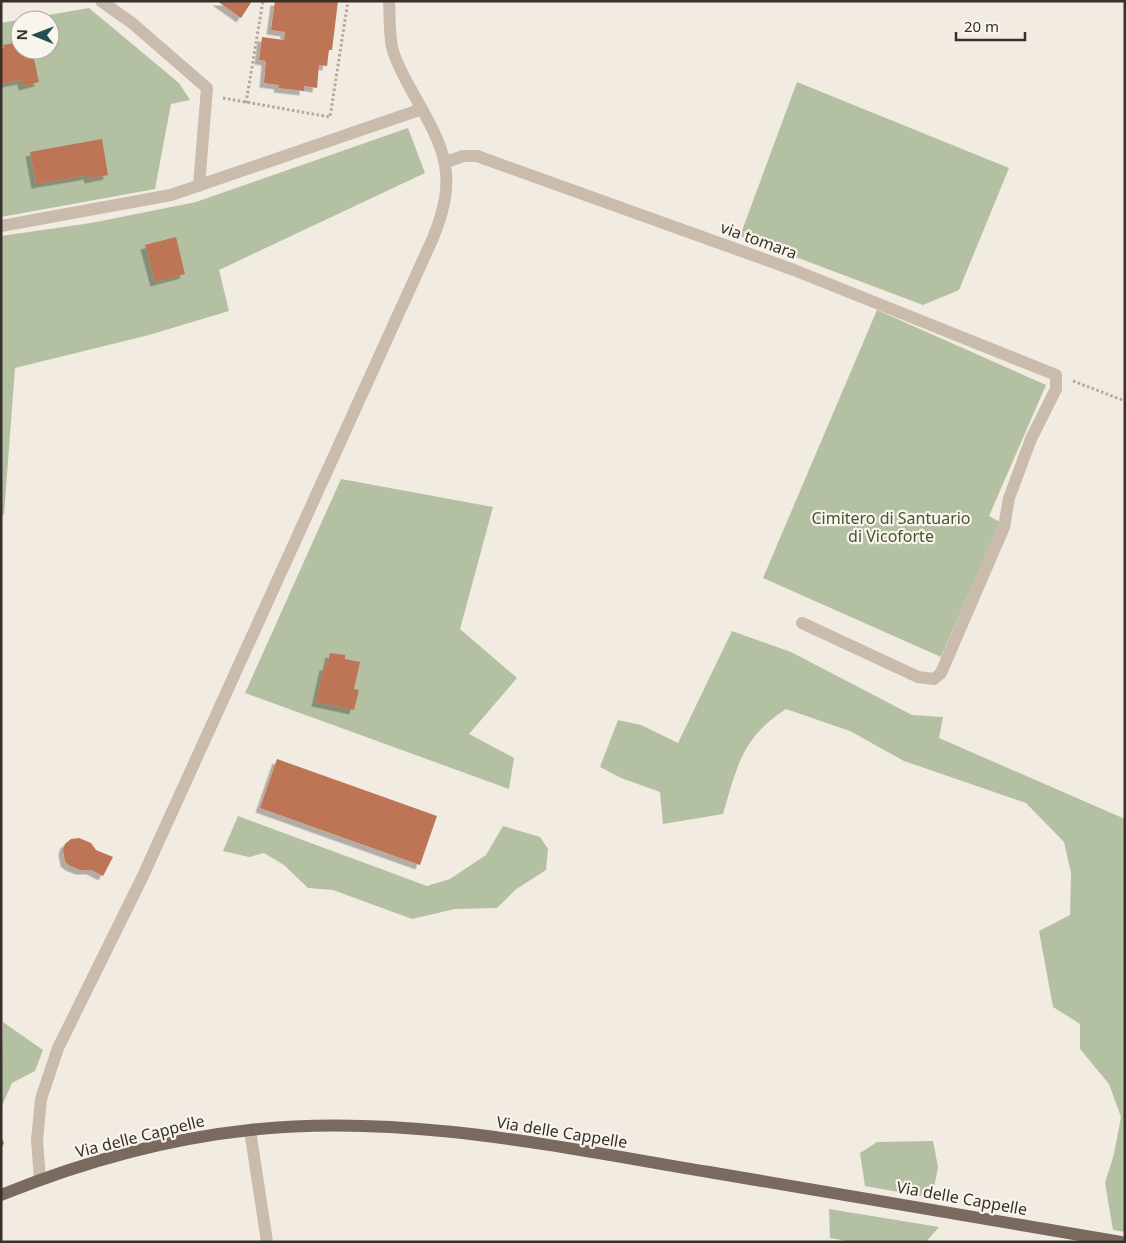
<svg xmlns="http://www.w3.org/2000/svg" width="1126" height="1243" viewBox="0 0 1126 1243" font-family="'Noto Sans',sans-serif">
<defs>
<filter id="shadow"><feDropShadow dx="-4.5" dy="4.5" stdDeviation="0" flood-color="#0004"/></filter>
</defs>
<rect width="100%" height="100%" fill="#f2ebe1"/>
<path fill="#b4c0a2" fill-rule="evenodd" d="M89,8L179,83L190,100L171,104L155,189L1,217V23ZM20,20H50V50H20Z
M797,82L1009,168L959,290L923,305L740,236Z
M408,128L425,173L219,270L229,311L149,335L15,368L4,515H1V236L91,223L196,202Z
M877,310L1046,385L989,516L1000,522L941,657L763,578Z
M341,479L493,507L460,629L517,678L469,734L514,758L509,789L245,693Z
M732,631L791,652L912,715L943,717L939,738L1125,819V1232L1113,1230L1105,1183L1114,1154L1121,1117L1109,1084L1080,1049V1024L1053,1007L1039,931L1070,915L1071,873L1064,842L1026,803L904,761L850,731L786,709C742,737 737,767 723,814L663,824L660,792L621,778L600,767L618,720L641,725L678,743Z
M238,816L427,886L450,879L486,855L503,826L540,837L548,849L546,870L515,890L497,908L455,909L412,919L333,890L308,888L284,865L264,853L249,857L223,851Z
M3,1022L43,1050L35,1071L12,1083L1,1108Z
M933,1141L938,1167L932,1198L865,1186L860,1153L877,1142Z
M829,1209L939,1227L926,1242H853L830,1238Z"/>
<path fill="#bd7554" filter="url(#shadow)" d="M217,1H252L241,18Z
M275,1H338L332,50H329L327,66L319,65L317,88L304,86V91L278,88L279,85L264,83L266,61L259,60L262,37L284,40L285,32L271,30Z
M20,42V50H32L39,82L23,86L22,80L1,84V49L4,48L3,45Z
M102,139L108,175L89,179L88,175L84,176L36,184L30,152Z
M176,237L185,274L155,282L145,245Z
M330,653L345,655V659L360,662L354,689L359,690L354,710L316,702L324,666H327Z
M277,759L437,816L420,865L260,808Z
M79,838L91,843L96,850L113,857L103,876L91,870H80L70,866L65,862L63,850L65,844L71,839Z
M1,1136L4,1143L1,1150Z"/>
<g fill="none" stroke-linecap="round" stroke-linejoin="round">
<path stroke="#b5a698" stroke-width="3" stroke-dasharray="2.5 2.5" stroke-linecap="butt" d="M223,98L330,117L348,1
M246,103L263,1
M1073,381L1125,401"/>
<path stroke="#c9bcad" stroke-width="12" d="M101,1L132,23L207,88L199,186
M446,162L463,156H477L794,270L1056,375V389L1031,439L1009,498L1004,527L941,673L934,679L918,677L802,623
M1,226L171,195L422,109
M250,1130L267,1242
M40,1179L37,1140L41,1099L58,1048L142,878L433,238C458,176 446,151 414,95C406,80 396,64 392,47C389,32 390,16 389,1"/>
<path stroke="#79695e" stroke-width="12" d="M1,1195C80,1163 165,1139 250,1130C403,1113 558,1147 709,1172C847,1195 984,1219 1121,1242"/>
</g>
<g text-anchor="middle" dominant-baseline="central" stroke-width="4.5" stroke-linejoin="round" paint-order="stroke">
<g font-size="16" fill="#38302b" stroke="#f9f5ed">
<text transform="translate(759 240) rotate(20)">via tomara</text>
<text transform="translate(562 1132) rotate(9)">Via delle Cappelle</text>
<text transform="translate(140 1136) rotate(-14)">Via delle Cappelle</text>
<text transform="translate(962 1198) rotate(10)">Via delle Cappelle</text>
</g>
<g font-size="16" fill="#455531" stroke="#f9f5ed">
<text x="891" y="518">Cimitero di Santuario<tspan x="891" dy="18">di Vicoforte</tspan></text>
</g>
</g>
<rect width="1126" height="1243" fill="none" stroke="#38302b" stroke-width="5"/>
<g transform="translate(35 35) rotate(271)"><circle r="24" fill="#f9f5ed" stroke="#aca69f"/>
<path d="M0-4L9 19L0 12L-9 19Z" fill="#235057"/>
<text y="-8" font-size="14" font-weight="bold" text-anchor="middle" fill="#38302b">N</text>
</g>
<path d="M956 32v8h69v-8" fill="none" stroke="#38302b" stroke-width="2.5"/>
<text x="964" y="32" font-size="15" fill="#38302b" stroke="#f9f5ed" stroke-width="4" paint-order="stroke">20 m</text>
</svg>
